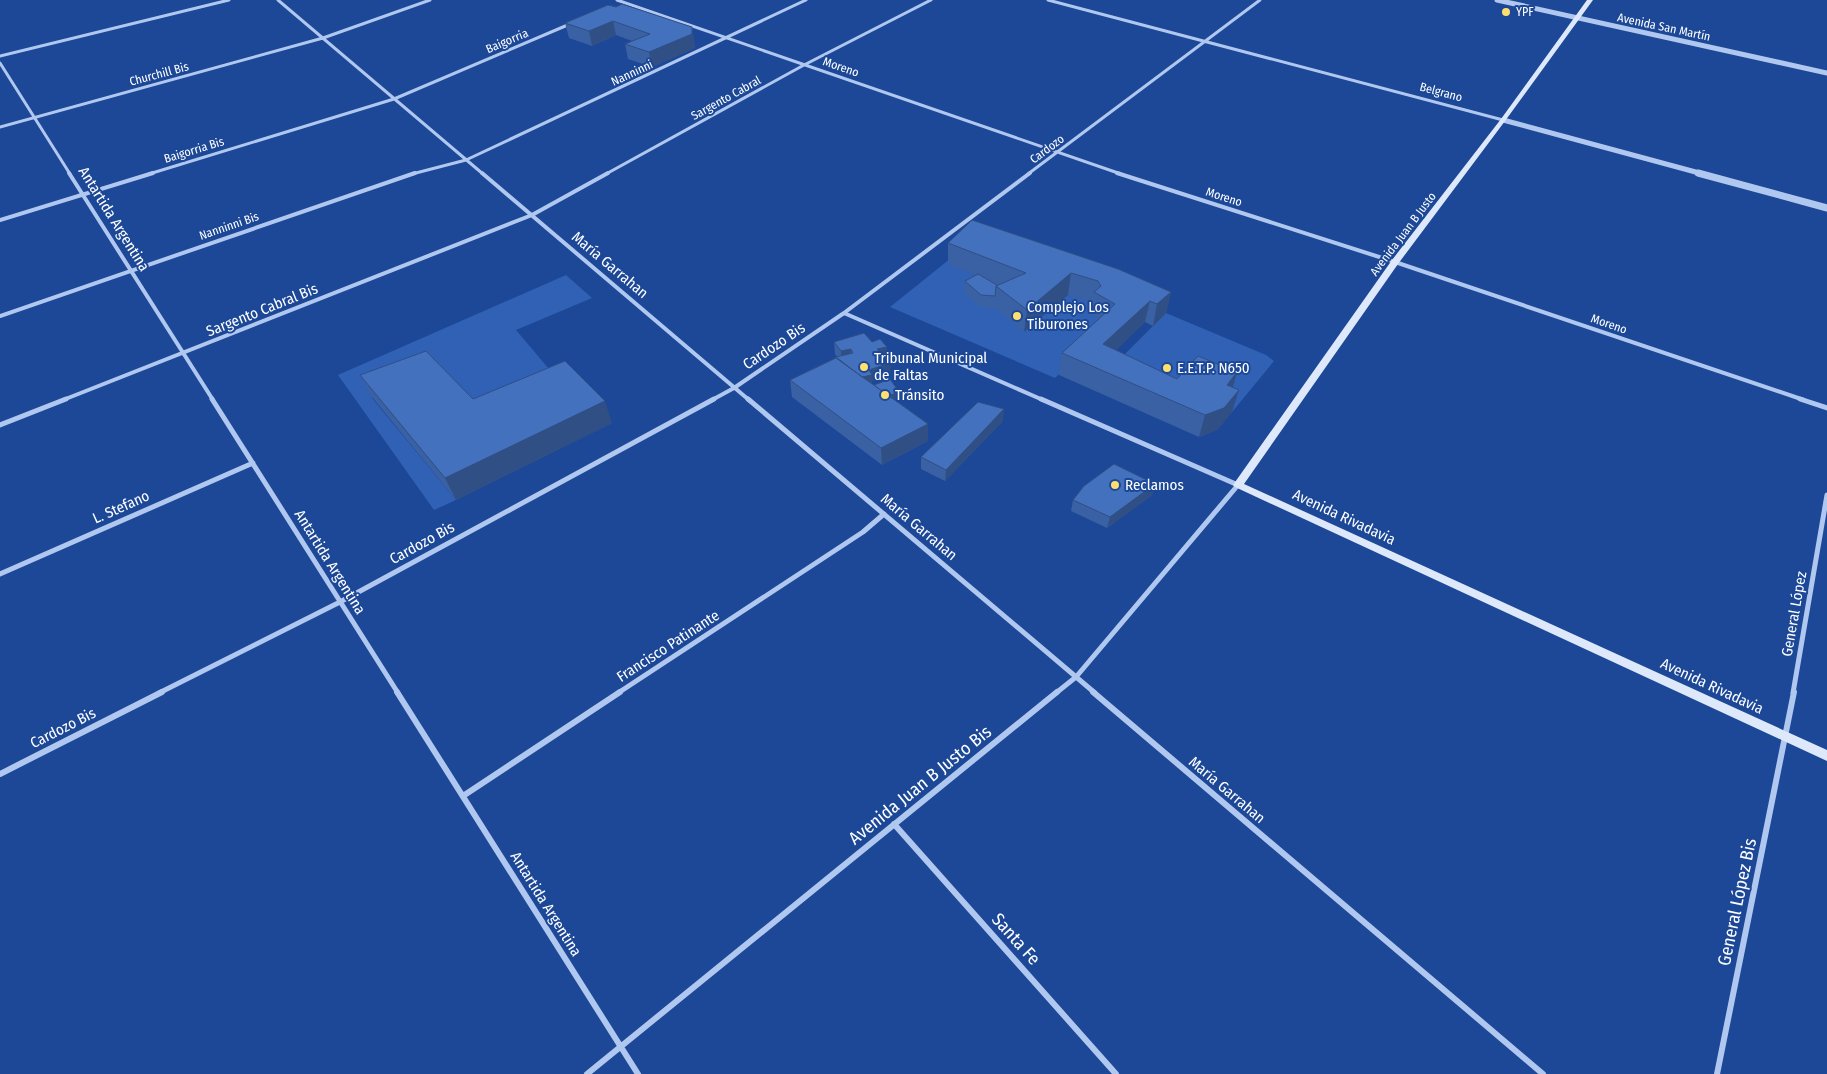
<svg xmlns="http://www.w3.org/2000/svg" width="1827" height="1074" viewBox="0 0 1827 1074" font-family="'Fira Sans Condensed',sans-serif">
<rect width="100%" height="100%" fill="#1c4897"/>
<path fill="#3061b4" d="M971,242L1114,291L1111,326L1055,378L890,307Z
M566,275L592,298L516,330L555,376L472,412L372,398L456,500L434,510L338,375Z
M1166,313L1266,355L1274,361L1232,412L1178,393L1116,363Z"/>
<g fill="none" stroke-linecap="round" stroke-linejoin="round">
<path stroke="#b0c8f0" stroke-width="3" d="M278,0L483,174
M617,0L1121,174
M1048,0L1503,120
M0,56L229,0
M0,63L70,174
M0,127L323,38L430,0
M149,174L394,99L570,24
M412,174L466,160L806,0
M606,174L804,65L931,0
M1028,174L1260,0"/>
<path stroke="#b0c8f0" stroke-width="4" d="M69,173L213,400
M482,173L749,400
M1117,173L1395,262L1804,400
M0,220L153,173
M844,313L1043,400
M0,316L415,173
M63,400L532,215L608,173
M712,400L734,388L844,313L1030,173"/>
<path stroke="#b0c8f0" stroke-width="5" d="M212,399L398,693
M748,399L1095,693
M1041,399L1238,485L1076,677L1056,693
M1800,399L1827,408
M0,425L66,399
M0,574L253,463
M159,693L340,602L714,399
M618,693L863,532L884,514
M1793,693L1827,495"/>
<path stroke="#b0c8f0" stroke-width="6" d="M397,692L638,1074
M1093,692L1543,1074
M0,774L162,692
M463,796L620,692
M894,824L1116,1074
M587,1074L1057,692
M1717,1074L1794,692"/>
<path stroke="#b0c8f0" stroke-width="5" d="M1497,0L1827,73
M1503,120L1703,174"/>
<path stroke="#b0c8f0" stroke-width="7" d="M1698,173L1827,208"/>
<path fill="#dee8fb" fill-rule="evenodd" d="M1587,0H1593L1505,121L1398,264L1244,484L1827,750V761L1235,487L1233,485L1392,260L1501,119Z"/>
</g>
<path fill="#3a61a3" d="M608,5L692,27L695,48L652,67L628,59L625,44L632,41L616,35L592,46L569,38L565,23Z
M948,243L1171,292L1166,313L1153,326L1145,322L1116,350L1177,379L1233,387L1232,412L1217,430L1199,437L1059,375L1062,353L1099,319L1090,314L1092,302L1068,295L1024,332L995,308L980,307L964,293L965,281L975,275L948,264Z
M834,342H872L887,347V358H886L891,375L872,381V384L899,398L894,399L928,424V441L882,465L792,397L790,380L837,357L835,354Z
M360,375L473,399L612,423L456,500L372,397Z
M1003,421L945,481L921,469V457Z
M1155,484L1152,495L1107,528L1071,511L1073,500Z"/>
<path fill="#304f84" d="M613,21L616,35L592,46L589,31Z
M692,27L695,48L652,67L649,52Z
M1071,273L1068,295L1024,332L1027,310Z
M1171,292L1166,313L1153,326L1157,304Z
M1150,301L1145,322L1100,366L1103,344Z
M887,347V358L878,360L877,349Z
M851,349L852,360L841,362V351Z
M890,363L891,375L872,381V386L859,378L869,370Z
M1237,372L1231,394L1227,385Z
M1239,390L1232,412L1217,430L1199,437L1205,415Z
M899,392V398L881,404V398Z
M605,401L612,423L456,500L445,478Z
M1004,409L1003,421L945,481L946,470Z
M928,424V441L882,465L881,448Z
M1155,484L1152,495L1107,528L1110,517Z"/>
<path fill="#4471bd" stroke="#304f84" d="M622,4L692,27V34L649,52L625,44L650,34L613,21L589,31L565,23L608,5L616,7Z
M972,220L1118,269L1171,292L1157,304L1150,301L1103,344L1177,379L1198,356L1237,372L1227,385L1239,390L1224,408L1205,415L1062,353L1115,304L1094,292L1101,286L1098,281L1071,273L1027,310L996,286L1026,273L948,243Z
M978,274L997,285L996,286L995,296L981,295L965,281Z
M864,333L872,342L880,339L887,347L877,349L890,363L869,370L872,375L862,377L836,357L853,353L851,349L841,351L834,342Z
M426,351L473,399L565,361L605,401L445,478L360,375Z
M836,358L928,424L881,448L790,380Z
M890,379L899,392L888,396L874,385Z
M978,402L1004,409L946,470L921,457Z
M1114,464L1155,484L1110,517L1073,500L1084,486Z"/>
<g fill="#ffe06f" stroke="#1c4897" stroke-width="2">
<circle cx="1506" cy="12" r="5"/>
<circle cx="1017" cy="316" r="5"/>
<circle cx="864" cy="367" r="5"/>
<circle cx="1167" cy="368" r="5"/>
<circle cx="885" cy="395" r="5"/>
<circle cx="1115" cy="485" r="5"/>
</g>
<g text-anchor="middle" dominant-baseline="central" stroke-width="4" stroke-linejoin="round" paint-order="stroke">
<g font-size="12" fill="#fff" stroke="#1c4897" text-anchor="start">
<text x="1516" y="12">YPF</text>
</g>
<g font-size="12" fill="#fff" stroke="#1c4897">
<text transform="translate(1664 27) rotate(12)">Avenida San Martín</text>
<text transform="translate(507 41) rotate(-23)">Baigorria</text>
<text transform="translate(841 67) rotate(19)">Moreno</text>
<text transform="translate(632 73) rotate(-25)">Nanninni</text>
<text transform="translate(159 74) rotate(-15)">Churchill Bis</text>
<text transform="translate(1441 92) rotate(15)">Belgrano</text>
<text transform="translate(726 98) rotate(-29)">Sargento Cabral</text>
<text transform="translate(1047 149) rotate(-37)">Cardozo</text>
<text transform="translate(194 150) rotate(-17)">Baigorria Bis</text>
<text transform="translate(1224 197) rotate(18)">Moreno</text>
<text transform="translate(229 226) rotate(-19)">Nanninni Bis</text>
<text transform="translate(1403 234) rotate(-53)">Avenida Juan B Justo</text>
<text transform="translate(1609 324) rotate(19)">Moreno</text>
</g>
<g font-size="15" fill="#fff" stroke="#1c4897">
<text transform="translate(114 219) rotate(58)">Antartida Argentina</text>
<text transform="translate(610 265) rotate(40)">María Garrahan</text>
<text transform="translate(262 310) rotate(-22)">Sargento Cabral Bis</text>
<text transform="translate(774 346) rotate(-34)">Cardozo Bis</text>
<text transform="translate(121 507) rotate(-24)">L. Stefano</text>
<text transform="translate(1344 517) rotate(25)">Avenida Rivadavia</text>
<text transform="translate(919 527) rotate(40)">María Garrahan</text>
<text transform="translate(422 543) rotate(-29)">Cardozo Bis</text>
<text transform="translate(330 562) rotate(58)">Antartida Argentina</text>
<text transform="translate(1794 614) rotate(-80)">General López</text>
<text transform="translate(668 646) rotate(-33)">Francisco Patinante</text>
<text transform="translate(1712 686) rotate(25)">Avenida Rivadavia</text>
<text transform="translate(63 728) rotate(-27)">Cardozo Bis</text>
<text transform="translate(1227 790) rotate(40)">María Garrahan</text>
<text transform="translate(546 904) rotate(58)">Antartida Argentina</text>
</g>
<g font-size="15" fill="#fff" stroke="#1c4897" text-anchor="start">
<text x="1027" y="307">Complejo Los<tspan x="1027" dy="17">Tiburones</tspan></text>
<text x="874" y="358">Tribunal Municipal<tspan x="874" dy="17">de Faltas</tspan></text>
<text x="1177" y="368">E.E.T.P. N650</text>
<text x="895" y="395">Tránsito</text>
<text x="1125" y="485">Reclamos</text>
</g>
<g font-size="18" fill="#fff" stroke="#1c4897">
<text transform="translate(920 785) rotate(-39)">Avenida Juan B Justo Bis</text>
<text transform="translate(1737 902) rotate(-78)">General López Bis</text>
<text transform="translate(1016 939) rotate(48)">Santa Fe</text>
</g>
</g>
</svg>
